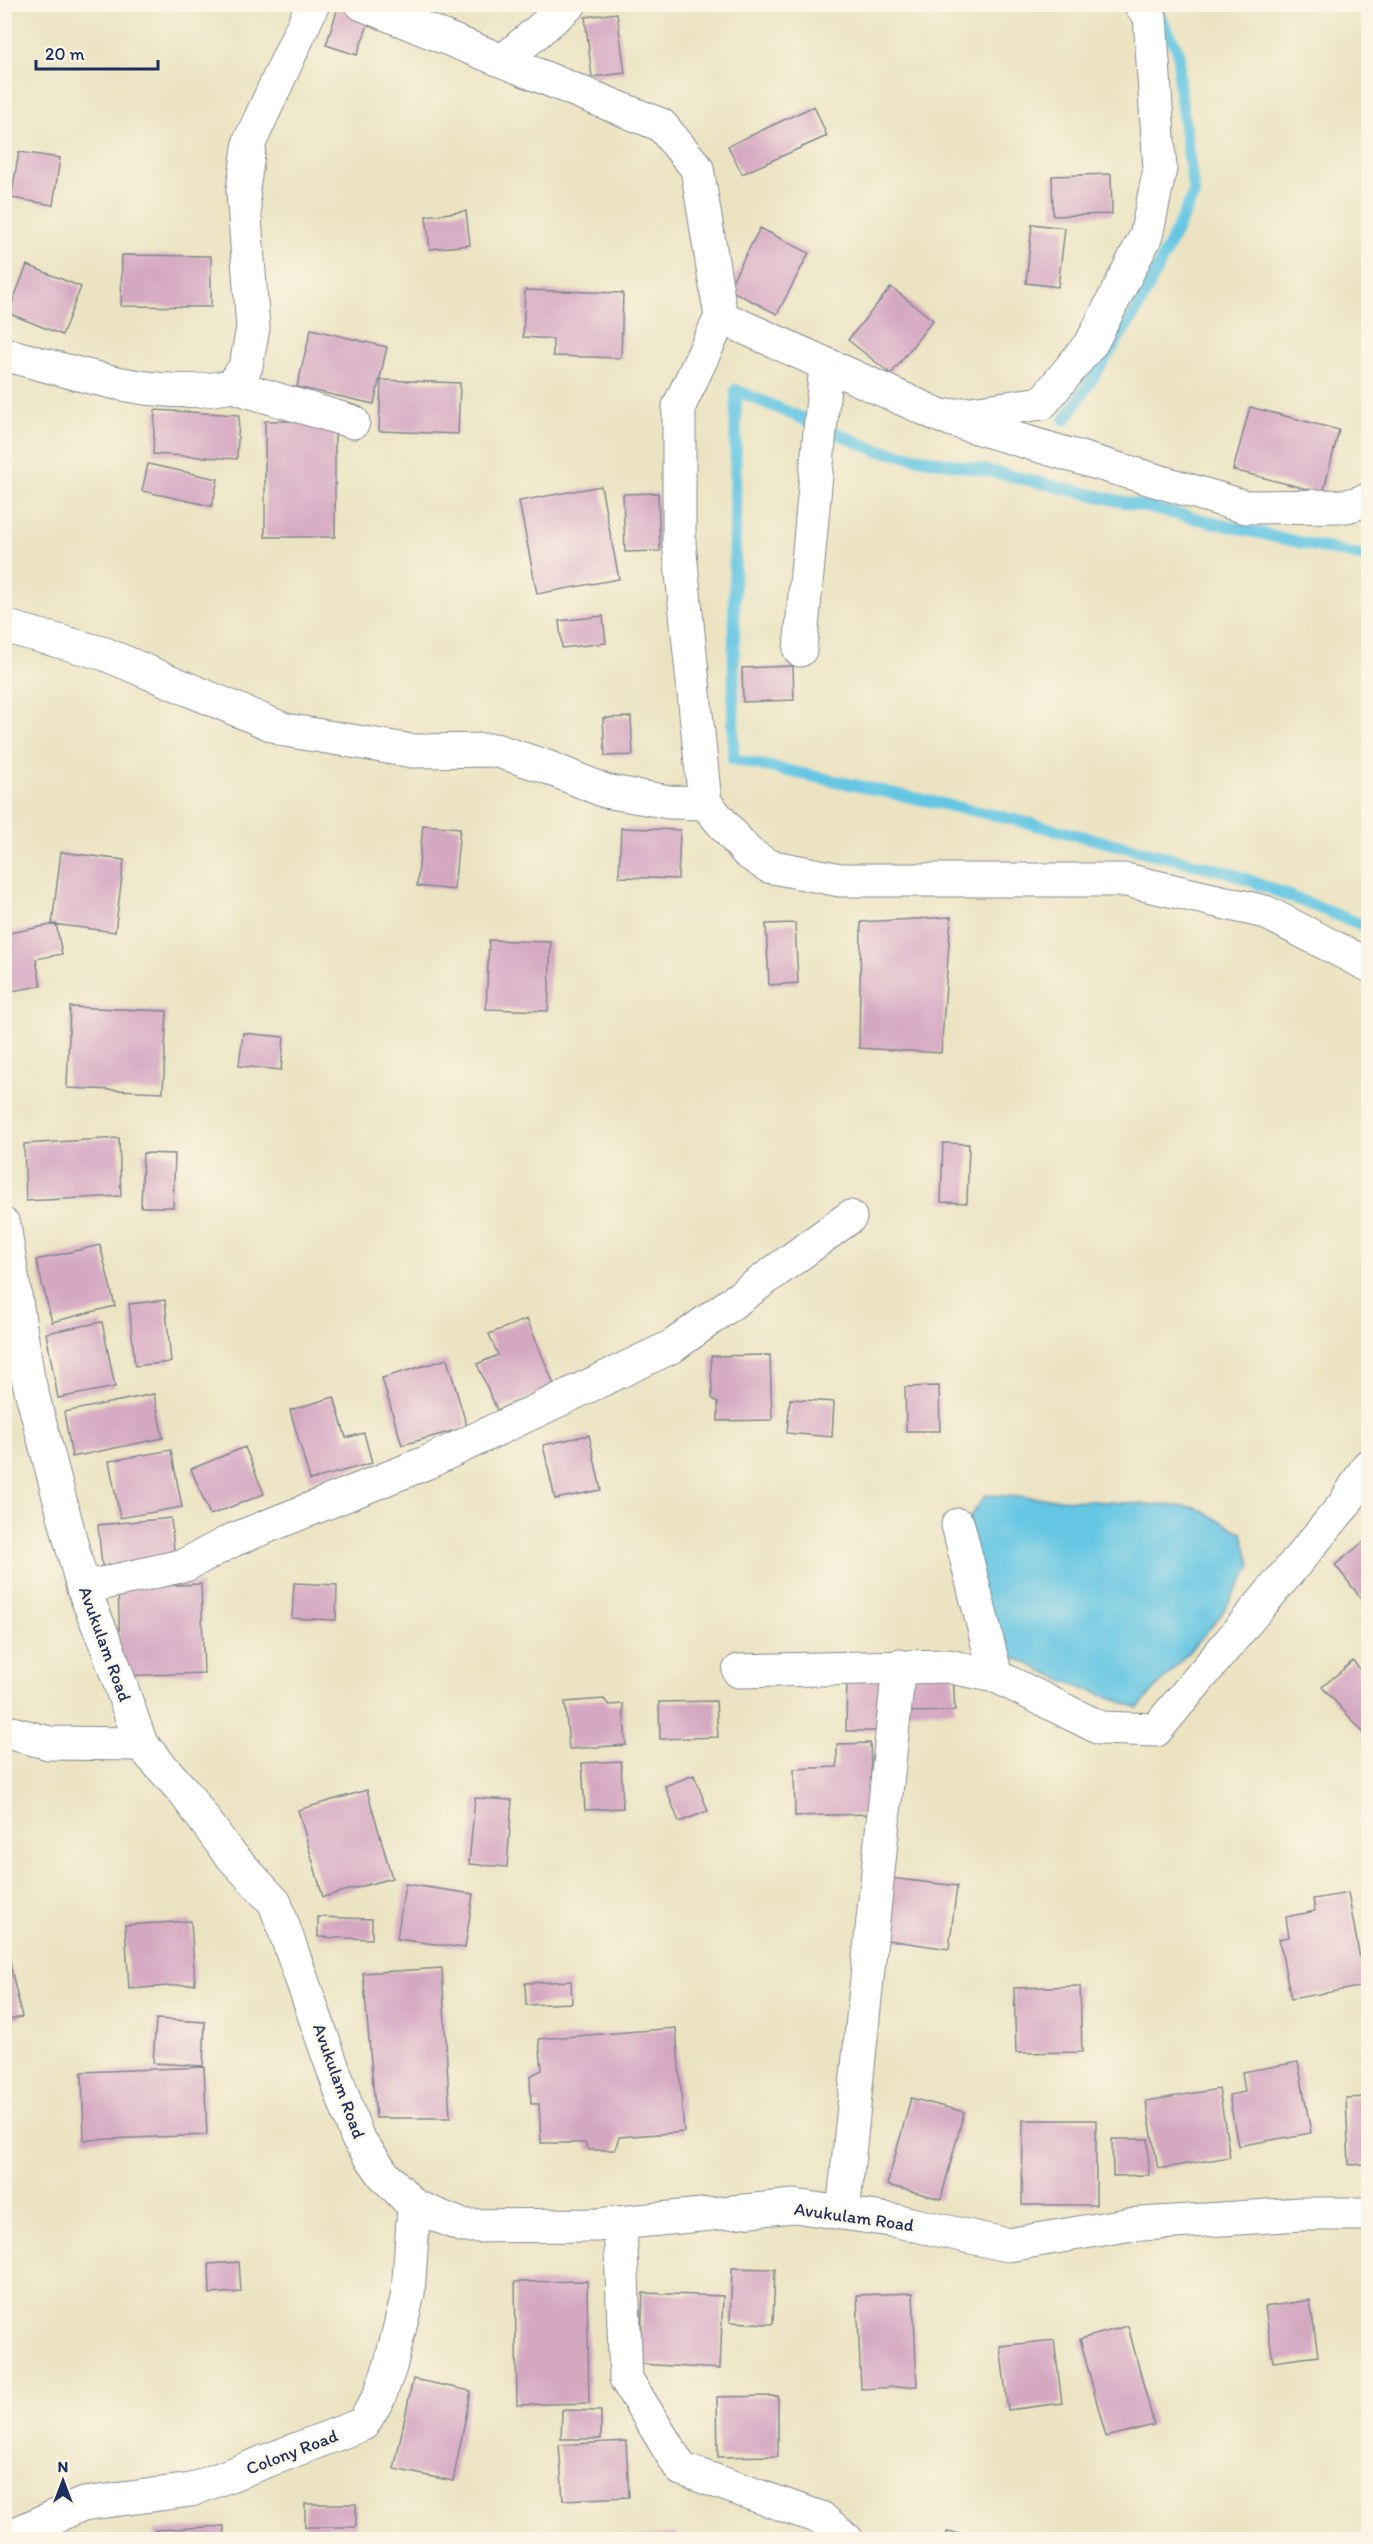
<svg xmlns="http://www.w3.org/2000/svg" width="1373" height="2544" viewBox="0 0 1373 2544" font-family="Itim,sans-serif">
<rect width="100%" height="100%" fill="#fcf5e5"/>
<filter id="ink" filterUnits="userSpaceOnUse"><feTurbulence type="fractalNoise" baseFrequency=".0167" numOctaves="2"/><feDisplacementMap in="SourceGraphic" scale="12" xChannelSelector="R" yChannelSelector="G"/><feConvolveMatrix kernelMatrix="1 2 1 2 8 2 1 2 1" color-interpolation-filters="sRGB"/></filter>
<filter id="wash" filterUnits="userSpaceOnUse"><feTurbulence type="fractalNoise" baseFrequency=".008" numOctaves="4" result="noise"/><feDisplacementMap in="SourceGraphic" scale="24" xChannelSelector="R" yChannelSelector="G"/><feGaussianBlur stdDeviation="1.35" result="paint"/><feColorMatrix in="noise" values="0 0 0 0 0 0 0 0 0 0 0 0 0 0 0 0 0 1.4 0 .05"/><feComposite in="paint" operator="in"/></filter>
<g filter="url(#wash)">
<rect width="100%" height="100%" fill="#ebe3c1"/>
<path fill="#65c6e3" stroke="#407aa0" stroke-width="1.5" d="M986,1495L1195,1507L1242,1533L1251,1567L1219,1618L1138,1708L1062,1680L978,1640L969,1518Z"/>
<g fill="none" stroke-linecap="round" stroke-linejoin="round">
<path stroke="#65c6e3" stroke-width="12" d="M1065,420L1137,310L1194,194L1179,84V53L1160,16
M1368,558L998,473L876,450L736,390L733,759L1003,817L1228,872L1368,927"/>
</g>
<g id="blocks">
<path fill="#d5a8c2" d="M338,8L370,19L357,55L326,45Z
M617,13L625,73L592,77L585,17Z
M814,106L827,136L742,174L728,146Z
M19,152L60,158L53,205L11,198Z
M1111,174L1112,214L1053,216L1052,176Z
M466,211L470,245L430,249L426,216Z
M1032,224L1065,228L1058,287L1026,283Z
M760,228L809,253L777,314L728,289Z
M122,255L211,256V307L121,306Z
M27,265L81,287L62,335L8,313Z
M891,287L933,320L891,374L848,340Z
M525,290L623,293L621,358L553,356V339L523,337Z
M311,329L387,347L374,404L297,387Z
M381,380L460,383L458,434L379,431Z
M1250,407L1339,430L1323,493L1233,470Z
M155,410L239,415L237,459L153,454Z
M265,421H335V537H265Z
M148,464L218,479L212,506L142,491Z
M601,486L619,579L537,594L519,501Z
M658,493L660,551L625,552L623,494Z
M603,616L606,643L562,648L559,621Z
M793,666L794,700L743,702L742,668Z
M631,717L633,755L605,756L603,718Z
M4,822H8L6,850H4Z
M423,825L460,828L454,890L417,886Z
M621,828L680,830L678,879L619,877Z
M61,852L124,860L115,932L52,924Z
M951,917L941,1053L859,1048L861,922Z
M795,923L798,983L769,985L766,924Z
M56,924L62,954L36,959L41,986L12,991L4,953V934Z
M489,940L551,942L548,1011L486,1009Z
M70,1007L167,1011L163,1092L67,1088Z
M243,1033L284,1037L281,1070L239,1066Z
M119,1138L121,1196L26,1201L24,1144Z
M943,1143L969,1144L967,1203L941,1202Z
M143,1153L175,1154L173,1207H141Z
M100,1245L115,1306L52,1322L36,1260Z
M165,1300L171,1362L135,1366L129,1304Z
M527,1319L555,1387L497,1410L477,1364L498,1355L489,1334Z
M102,1322L115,1387L58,1398L46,1333Z
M770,1355L772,1420L718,1421V1403L712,1398L711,1356Z
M447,1359L467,1427L402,1445L382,1378Z
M939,1386L940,1431H906L905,1387Z
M154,1394L163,1438L72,1457L64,1412Z
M334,1397L346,1438L364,1433L372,1463L310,1480L290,1410Z
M790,1399L834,1402L832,1437L787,1433Z
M589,1435L601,1490L555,1499L543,1445Z
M245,1447L264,1494L210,1515L191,1469Z
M171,1450L182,1507L120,1518L109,1461Z
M171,1518L175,1560L102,1566L98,1525Z
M1368,1538V1607L1335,1565Z
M294,1583L337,1585L336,1620L292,1618Z
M201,1584L204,1673L121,1676L118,1588Z
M1353,1661L1368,1678V1727L1363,1732L1322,1687Z
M953,1673L955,1711L905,1712L903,1675Z
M847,1675H890V1731H846Z
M604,1699L609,1705L623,1704L626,1745L569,1749L565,1702Z
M716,1701L718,1737L660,1739L659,1702Z
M870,1743L873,1814L795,1816L794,1769L837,1767V1744Z
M621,1761L623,1808L585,1810L582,1763Z
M694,1775L708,1811L679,1822L665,1786Z
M367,1790L392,1878L323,1897L298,1810Z
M475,1798L512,1800L507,1867L469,1864Z
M890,1878L957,1886L949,1949L881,1939Z
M405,1884L473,1894L465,1948L397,1939Z
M1348,1893L1365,1986L1291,1999L1279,1939L1289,1937L1286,1917L1315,1911L1313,1899Z
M318,1917L372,1919V1939L318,1937Z
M191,1921L195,1984L129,1989L125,1925Z
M7,1950L22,2017L4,2021V1951Z
M442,1968L450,2118H376L363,1973Z
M571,1981L572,2003L526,2005L525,1983Z
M1080,1986L1082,2052L1016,2053L1014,1988Z
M156,2019L205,2022L203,2066L153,2063Z
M676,2028L684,2132L619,2137L615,2150H589L585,2143H541L539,2104H531L530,2076L542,2070L539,2039Z
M1298,2062L1311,2133L1238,2146L1229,2095L1245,2092L1242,2072Z
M204,2067L207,2135L84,2140L82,2072Z
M1219,2089L1230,2157L1158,2169L1146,2101Z
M1368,2097V2164L1349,2165L1346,2098Z
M911,2098L964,2112L941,2199L887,2185Z
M1023,2120H1096V2205H1022Z
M1112,2139H1148L1149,2175L1113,2176Z
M239,2262L241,2292L210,2294L209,2264Z
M732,2268L775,2269L773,2324L730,2322Z
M587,2281L589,2403L517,2405L515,2282Z
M643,2293L723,2296L720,2369L640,2364Z
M913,2293L917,2386L861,2389L857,2295Z
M1310,2300L1318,2356L1273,2362L1265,2307Z
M1128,2326L1154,2425L1106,2437L1080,2339Z
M1054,2340L1062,2403L1008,2410L1000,2346Z
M413,2379L471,2391L453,2481L394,2469Z
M778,2396V2456L718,2457L717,2397Z
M562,2410L601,2411V2439H561Z
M626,2441L629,2497L563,2500L559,2445Z
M305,2504H356V2527H305Z
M224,2526L225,2540H156L155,2530Z
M947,2532L990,2538V2540H946Z
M676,2533L677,2540H634V2538Z"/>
</g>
</g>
<g filter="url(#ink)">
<use href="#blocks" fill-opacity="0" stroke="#838990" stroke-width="1.5"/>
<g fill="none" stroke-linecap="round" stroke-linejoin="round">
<defs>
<path id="street" d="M362,4L661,125L697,168L721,317L679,406V543L705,803L747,852L768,866L840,880H1126L1265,912L1368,965
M503,61L570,4
M721,317L943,417L1042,403L1092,342L1146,236L1160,169L1150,16L1140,4
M4,354C77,373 157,402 232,386L246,366L253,328L243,190L250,141L313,4
M232,386L353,422
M952,420L1246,507L1347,506L1368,500
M4,626L105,654L285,730L412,751L495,750L547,767L605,791L669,802L705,803
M800,650L826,365
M958,1525L996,1676
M83,1588L185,1565L233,1540L428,1462L673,1346L850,1217
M739,1671L947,1666L996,1676L1100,1728L1156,1730L1344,1505L1368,1466
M4,1731L49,1743L141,1744
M843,2213L899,1666
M620,2223L626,2379L681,2469L821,2518L847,2540
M4,2539L83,2504L191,2490L363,2424L379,2397L390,2367L408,2294L414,2206"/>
<path id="secondary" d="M4,1225L28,1378L83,1588L108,1649L141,1744L184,1792L227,1851L275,1903L357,2137L384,2175L414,2206L463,2226L597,2225L794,2206L897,2221L1008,2245L1126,2225L1301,2214H1368"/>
</defs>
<use href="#street" stroke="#838990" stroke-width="35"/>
<use href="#secondary" stroke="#838990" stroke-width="35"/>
<use href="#street" stroke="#fff" stroke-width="33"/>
<use href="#secondary" stroke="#fff" stroke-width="33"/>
</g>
</g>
<g text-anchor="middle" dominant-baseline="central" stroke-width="4.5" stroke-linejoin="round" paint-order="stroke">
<g font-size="18" fill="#1b2f5e" stroke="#fcf5e5">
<text transform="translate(105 1644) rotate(70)">Avukulam Road</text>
<text transform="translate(339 2081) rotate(70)">Avukulam Road</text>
<text transform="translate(854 2217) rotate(8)">Avukulam Road</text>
<text transform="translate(292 2452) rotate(-21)">Colony Road</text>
</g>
</g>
<rect width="1373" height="2544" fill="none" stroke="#fcf5e5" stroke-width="24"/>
<g transform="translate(63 2481)" stroke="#fcf5e5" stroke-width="4.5" paint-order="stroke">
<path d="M0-4.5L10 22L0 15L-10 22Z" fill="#1b2f5e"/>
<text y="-9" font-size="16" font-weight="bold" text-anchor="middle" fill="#1b2f5e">N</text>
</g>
<path d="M36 60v9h122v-9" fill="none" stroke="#1b2f5e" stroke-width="3"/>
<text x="45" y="60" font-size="18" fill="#1b2f5e" stroke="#fcf5e5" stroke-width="4.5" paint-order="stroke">20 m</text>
</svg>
